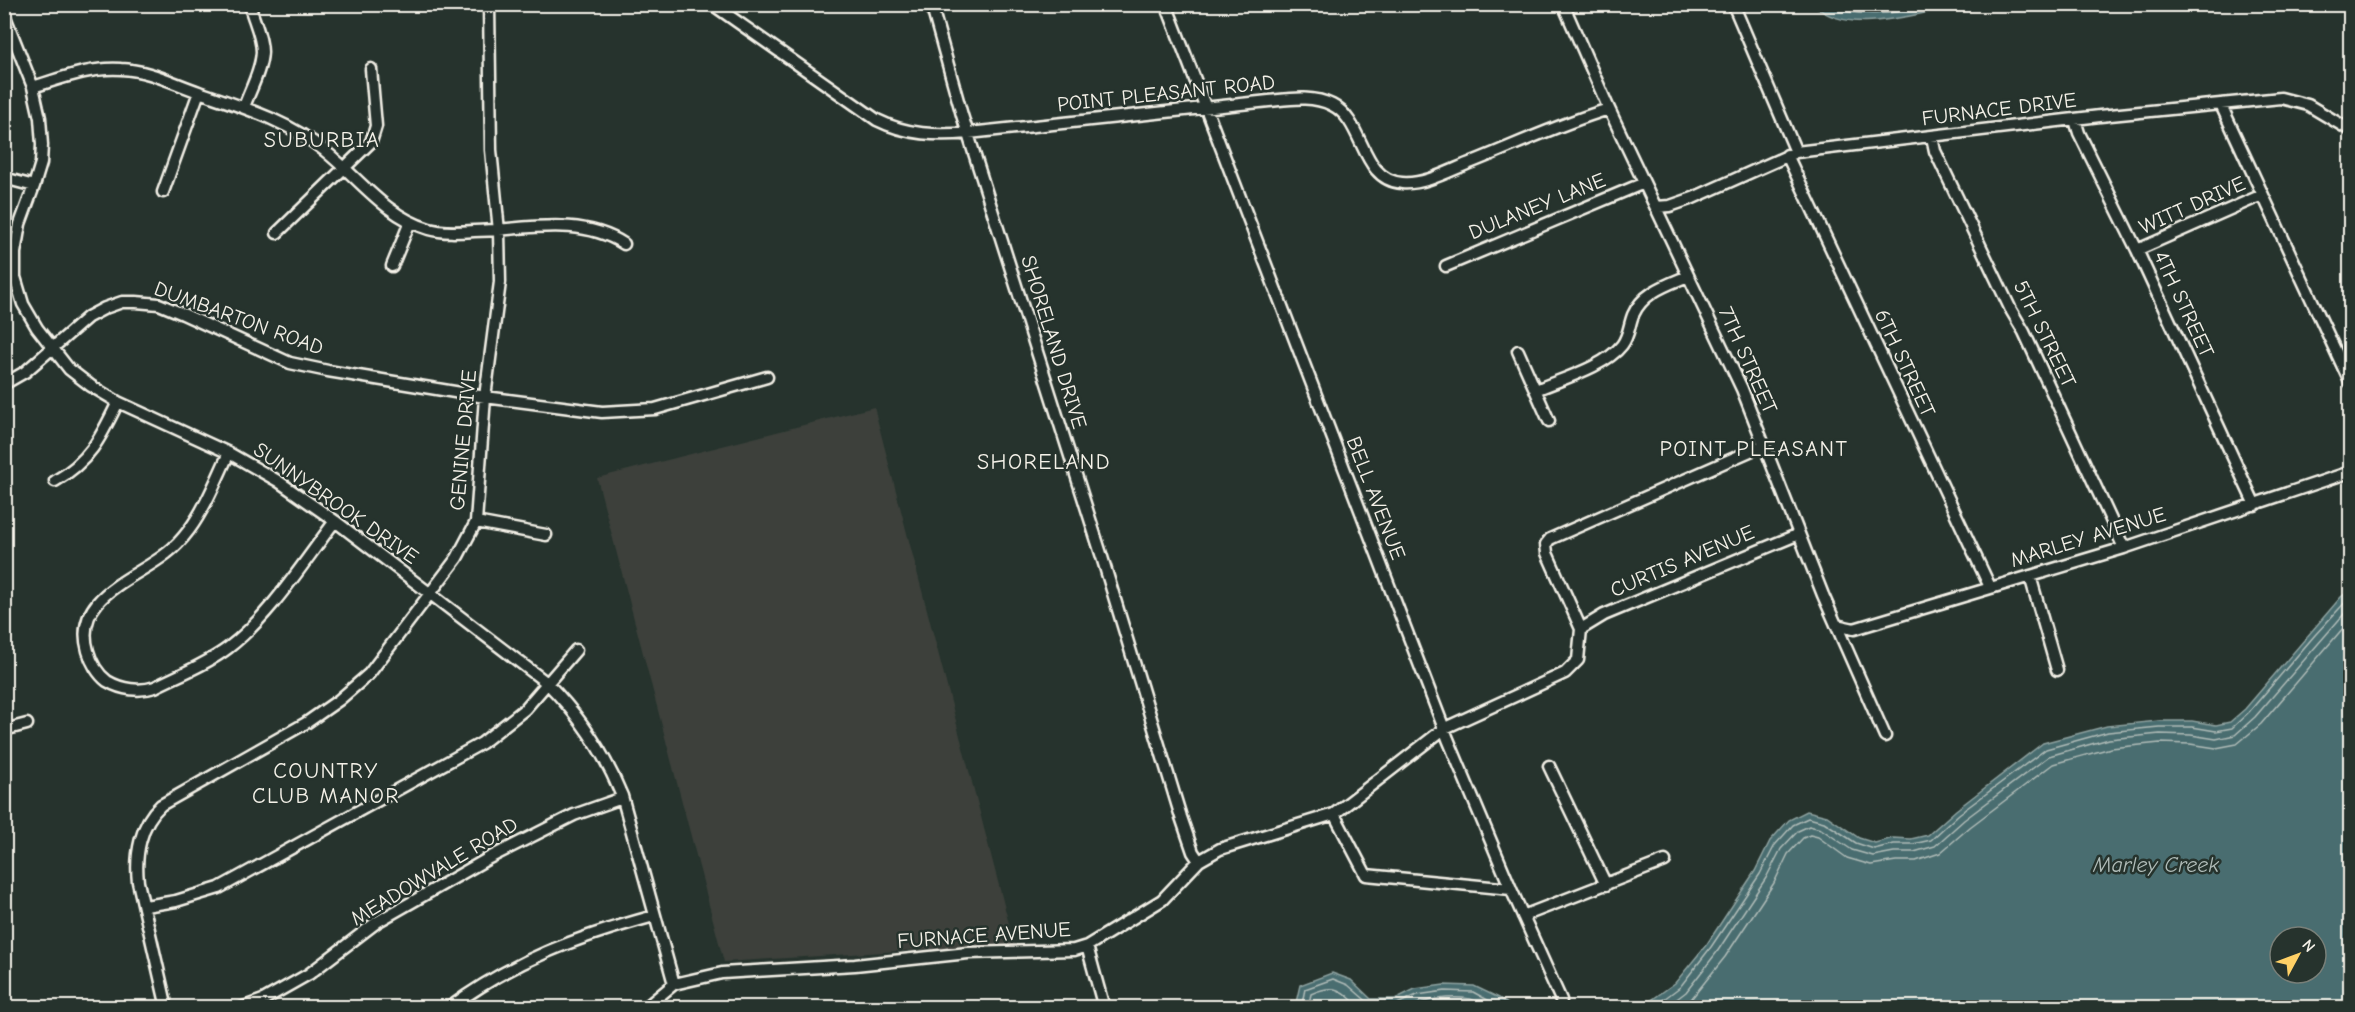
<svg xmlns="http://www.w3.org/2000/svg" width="2355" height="1012" viewBox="0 0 2355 1012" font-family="'Comic Neue',sans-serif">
<rect width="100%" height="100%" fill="#26332d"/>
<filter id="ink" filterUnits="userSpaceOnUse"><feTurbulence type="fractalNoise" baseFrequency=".0167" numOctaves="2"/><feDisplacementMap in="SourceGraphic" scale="12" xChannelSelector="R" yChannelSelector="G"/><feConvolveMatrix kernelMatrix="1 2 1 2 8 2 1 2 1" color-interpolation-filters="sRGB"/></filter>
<g filter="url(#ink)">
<path fill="#3c413b" d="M874,407L1015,947L949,948L724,962L597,478Z"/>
<path fill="#4a6d70" stroke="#8ea2a0" stroke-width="1.5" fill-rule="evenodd" d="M1814,5H1973C1929,7 1852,41 1814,5Z
M2350,590V1007H1642L1675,983L1707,944L1755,871L1770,841L1789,820L1807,811L1827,816L1859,838L1875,843L1893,838L1911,839L1928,835L1956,810L2043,743L2107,726L2159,721H2192L2216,725L2230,722L2245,709L2341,597ZM2280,937H2316V973H2280Z
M1332,973L1351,980L1371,999H1395L1415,989L1444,985L1474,986L1499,998L1512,1007H1295L1300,985Z"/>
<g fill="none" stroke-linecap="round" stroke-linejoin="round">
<path stroke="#b0bcb8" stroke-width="1.5" d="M1823,4C1860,20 1899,13 1937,4
M1301,1008L1305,989L1333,979L1348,985L1371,1005H1395L1417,995L1445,991L1473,992L1502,1008
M1308,1008L1311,994C1336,983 1342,990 1360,1008
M1408,1008C1425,999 1451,996 1470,999C1476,1001 1482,1005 1488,1008
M1652,1008L1680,987L1711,947L1760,874L1775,845L1793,825L1808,818L1824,822L1856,843L1874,849L1894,844H1913L1931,840L1959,814L2046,749L2108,732L2159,727H2192L2216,731L2232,728L2249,712L2315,635L2350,597
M1665,1008L1686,992L1717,952L1766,878L1781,849L1798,831L1809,826L1821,829L1852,850L1873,856L1894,852H1914L1935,846L1964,820L2049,756L2109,739L2160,734L2191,735L2216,739L2235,735L2255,717L2350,607
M1680,1008L1692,998L1725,957L1774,883L1788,854L1803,838L1810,835L1818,837L1847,858L1871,865L1896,861H1916L1940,853L1970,827L2053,764L2111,748L2160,743L2190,744L2216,748L2237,744L2261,724L2350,620"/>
<defs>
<path id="minor" d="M712,4L877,120C907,135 937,136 969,133L1269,101C1290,99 1312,95 1332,105C1365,121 1360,180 1402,183C1425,185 1451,170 1472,162C1517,144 1562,123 1609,109
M931,4L962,115L1102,557L1181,817L1193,852L1199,861
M1166,4L1448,739L1511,889L1561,1000
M1563,4L1609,109L1742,389L1823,595L1885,736
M1733,4L1796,152
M4,14L33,87L40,118L42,145L41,163L34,186L20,224L15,253V277L23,304L37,328L69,369L91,386L118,402L229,453L278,481L335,521L547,683C580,716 604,752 622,796L674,984
M33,87C62,78 90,67 121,69C148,70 173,83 199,92C242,107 289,121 325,151C359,178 385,216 429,229C443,233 459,232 474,231C524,230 579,215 624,244
M2221,105L2350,382
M244,107C250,90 261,71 262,52C262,38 255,23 251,10
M2075,120L2079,133L2137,250L2255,505
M1932,137L1935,151L2011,310L2024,332L2124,548
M1787,155L1990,587
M4,178L34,186
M163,192L199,92
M1656,207L1670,206L1693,198L1796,152L2100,116L2281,98L2308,105L2350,130
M277,233L371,142L376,126L371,69
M2137,250L2262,195
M392,266L410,222
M1446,266L1644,183
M1518,351L1549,421
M4,384L25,372L88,317L105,308L122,302H136L159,304L183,314L290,363L328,371L485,397L602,412L655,409L767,377
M1536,390C1561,379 1605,367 1622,345C1629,336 1629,325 1633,315C1643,292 1667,285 1688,276
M229,453C217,478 206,507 189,530C183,538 175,547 167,553C135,579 72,596 88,651C91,662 98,674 107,681C122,690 140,692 155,687C179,675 207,664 228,648C270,616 303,563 335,521
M55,481C90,461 101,437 118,402
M476,522L546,535
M2030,576L2057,670
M1836,625L1854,629L2124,548L2350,472
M1581,629L1547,553L1546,544L1550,539L1764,445
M1581,629L1604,615L1799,534
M4,730L27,724
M1549,766L1606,885
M1334,814L1366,875L1511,889
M145,906L176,901L219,888L482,743L525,709L576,650
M1523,916L1665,861
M1087,946L1104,1008
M167,1008L138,882C135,855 140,824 161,805L306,723L339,700L369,674L457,558L476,522L485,397L500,282L499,231L491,150L489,4
M241,1008L263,1000L309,974L377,922L489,858L574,815L622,798
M449,1008C514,960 577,937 654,916
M645,1008L674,984L722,973L855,965L968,953L1074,950L1087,946L1162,900L1199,861L1220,849L1334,814L1445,728L1565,673L1578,660L1581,629"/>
</defs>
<use href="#minor" stroke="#f4f1e8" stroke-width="15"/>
<use href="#minor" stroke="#26332d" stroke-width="10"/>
</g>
</g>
<g text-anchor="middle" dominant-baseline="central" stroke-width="5" stroke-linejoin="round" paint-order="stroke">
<g font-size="21" fill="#f4f1e8" stroke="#26332d">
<text transform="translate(1166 93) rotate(-6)">POINT PLEASANT ROAD</text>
<text transform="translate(1999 109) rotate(-7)">FURNACE DRIVE</text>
<text transform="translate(2192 205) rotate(-24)">WITT DRIVE</text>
<text transform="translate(1537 206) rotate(-22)">DULANEY LANE</text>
<text transform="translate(2184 304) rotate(65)">4TH STREET</text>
<text transform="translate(239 318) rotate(20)">DUMBARTON ROAD</text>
<text transform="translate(2045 334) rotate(64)">5TH STREET</text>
<text transform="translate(1054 342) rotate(73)">SHORELAND DRIVE</text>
<text transform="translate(1748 360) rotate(66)">7TH STREET</text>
<text transform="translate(1905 363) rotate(65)">6TH STREET</text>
<text transform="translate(463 440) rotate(-85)">GENINE DRIVE</text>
<text transform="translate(1376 498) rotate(69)">BELL AVENUE</text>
<text transform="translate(336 503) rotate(35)">SUNNYBROOK DRIVE</text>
<text transform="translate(2088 537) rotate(-17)">MARLEY AVENUE</text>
<text transform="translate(1682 561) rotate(-23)">CURTIS AVENUE</text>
<text transform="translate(434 871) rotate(-31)">MEADOWVALE ROAD</text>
<text transform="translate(984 935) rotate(-4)">FURNACE AVENUE</text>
</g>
<g font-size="22" letter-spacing="1.5" fill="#f4f1e8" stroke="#26332d">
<text x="322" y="140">SUBURBIA</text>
<text x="1754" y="449">POINT PLEASANT</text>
<text x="1044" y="462">SHORELAND</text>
<text x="326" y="771">COUNTRY<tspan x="326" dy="25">CLUB MANOR</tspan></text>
</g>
<g font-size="22" font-style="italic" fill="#b0bcb8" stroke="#26332d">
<text x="2156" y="865">Marley Creek</text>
</g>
</g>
<rect width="2355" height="1012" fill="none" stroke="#26332d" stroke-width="24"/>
<rect x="12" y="12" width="2331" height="988" fill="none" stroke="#f4f1e8" stroke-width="2" filter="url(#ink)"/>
<g transform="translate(2298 955) rotate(49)"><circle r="28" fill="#26332d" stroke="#787f78" stroke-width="1.5"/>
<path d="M0-4.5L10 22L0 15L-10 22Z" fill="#ffd166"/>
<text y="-9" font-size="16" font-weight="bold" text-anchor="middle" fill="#f4f1e8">N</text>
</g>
</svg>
